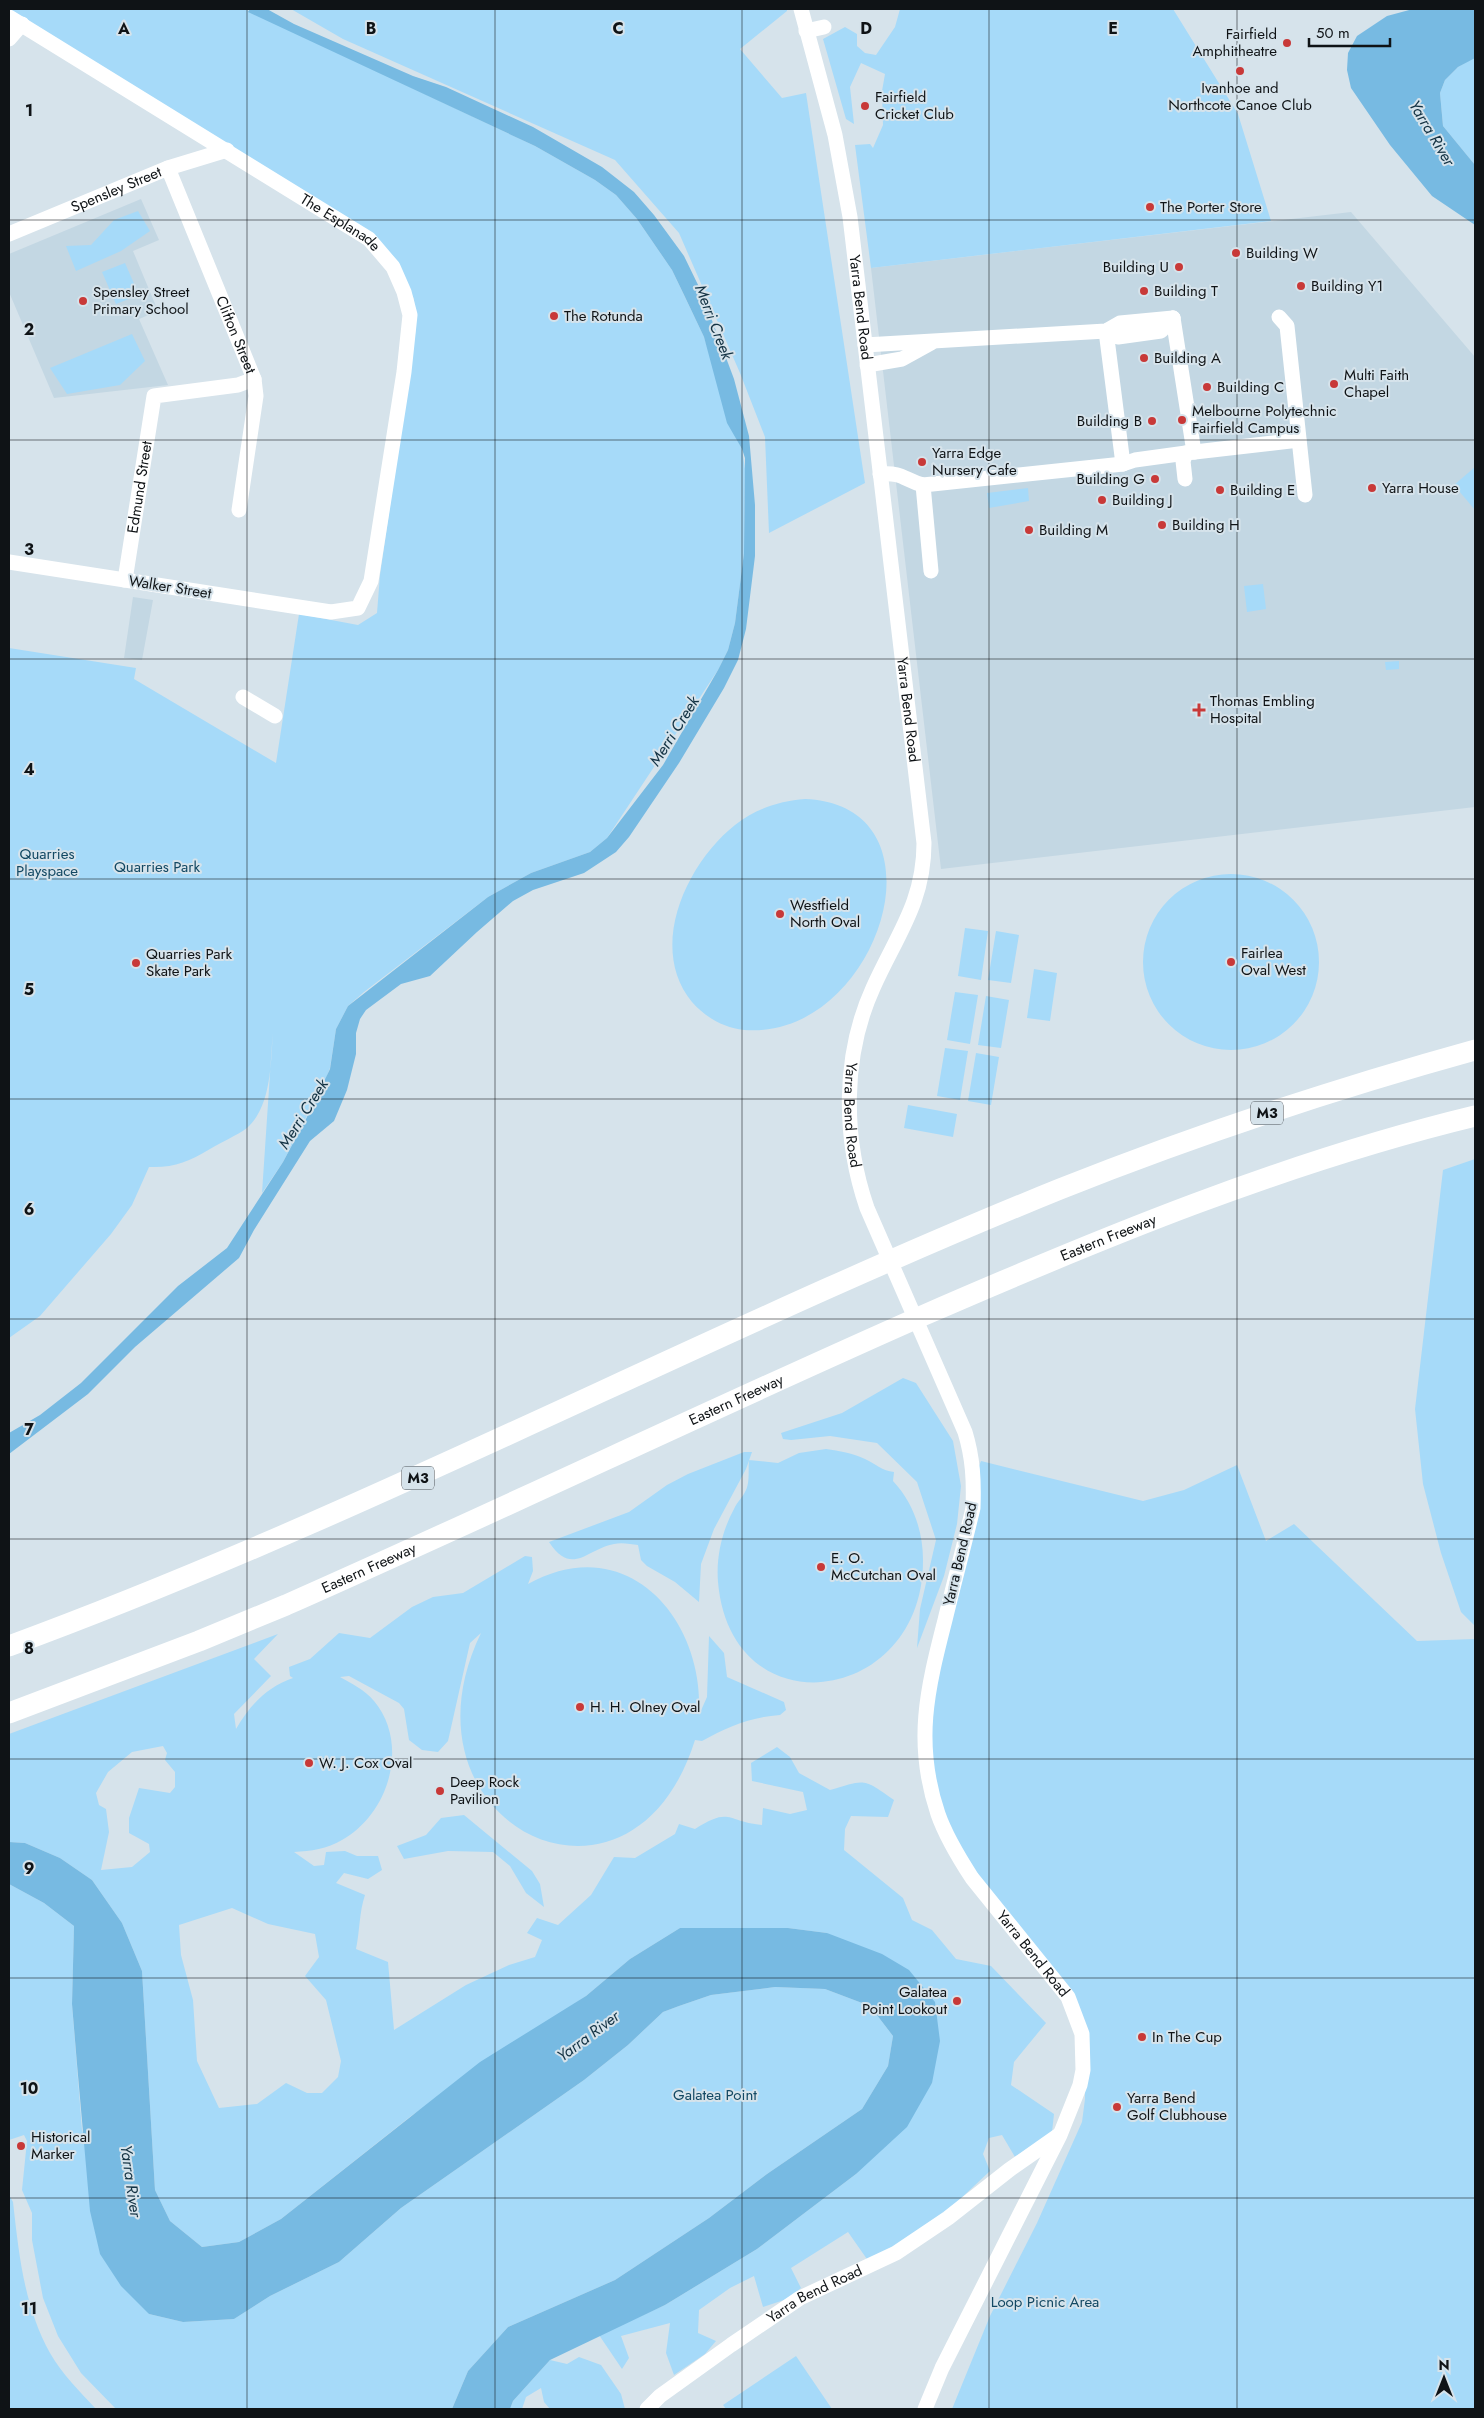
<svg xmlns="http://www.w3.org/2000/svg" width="1484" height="2418" viewBox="0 0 1484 2418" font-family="Jost,sans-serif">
<rect width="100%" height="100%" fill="#d6e3eb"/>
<path fill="#c3d7e3" d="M141,199L159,240L133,251L158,311L139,319L168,385L54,398L9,292V254Z
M1351,212L1475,357V807L941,869L871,268Z
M133,597L153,600L142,660L124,658Z"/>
<path fill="#a6daf9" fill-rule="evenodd" d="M9,9H245L535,146L595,180L616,195L637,219L672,270L704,337L736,438L742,449L745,469L744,553L735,623L728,650L718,670L607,838L590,852L531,873L488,897L364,992L348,1006L336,1029L330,1068L325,1081L283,1162L262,1193L273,1029C271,1060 272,1106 247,1128C236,1136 221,1142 210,1149C188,1162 174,1168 149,1167L132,1205L111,1234L40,1316L9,1338V648L136,668L134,679L276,763L299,614L358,625L377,613L380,575L416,328L414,299L396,260L9,12Z
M291,9H787V11L740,49L782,98L806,93L865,483L769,533L765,437L740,373L679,233L615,160L343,39Z
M900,9H1173L1238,114L1271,221L871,268L855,145L870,144L873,148L883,125L882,91L885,74L861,63L850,87L854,124L846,119L823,39L845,27L857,34V46L865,53L876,55L895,27Z
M1473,58H1475V165L1443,126L1440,93L1445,80L1458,67Z
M138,211L150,231L121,251L76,271L66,246L91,245L114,220Z
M125,263L139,295L116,304L102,272Z
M132,334L145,361L120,385L67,394L50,368Z
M1475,467V510L1454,485Z
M1028,488L1029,501L989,508L987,493Z
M1263,584L1266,609L1247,612L1244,586Z
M1399,661V669L1386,670L1385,662Z
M805,799C954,805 878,1041 744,1030C724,1028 705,1017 692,1002C647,947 687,863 735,825C755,809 779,801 805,799Z
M1143 962a88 88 0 1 1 176 0a88 88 0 1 1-176 0Z
M965,928L988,931L981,980L958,976Z
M996,931L1019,935L1011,983L988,980Z
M1034,969L1057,973L1050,1021L1027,1018Z
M955,992L978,995L970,1044L947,1040Z
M986,996L1009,1000L1001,1048L978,1045Z
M945,1048L968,1051L960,1100L937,1096Z
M976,1053L999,1057L991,1105L968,1101Z
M908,1105L957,1114L953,1137L904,1128Z
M1475,1159V1626L1461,1612L1441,1553L1423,1484L1415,1409L1443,1170Z
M903,1378L916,1383L953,1441L961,1486L957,1524L944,1576L917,1648L920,1609L936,1540L917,1482L877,1443L830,1436L791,1440L783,1439L781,1433L842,1413Z
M826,1449C839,1451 853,1453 865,1459C876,1464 882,1471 894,1472L893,1481C913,1502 923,1531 923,1560C924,1705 731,1732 718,1582C716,1557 722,1531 734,1509C737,1502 743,1497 746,1490C750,1482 748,1469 749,1460L778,1463L799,1453Z
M744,1452H752L746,1469L714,1529L701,1564L699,1602L675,1582L647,1566L641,1560L638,1545C631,1544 621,1542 614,1544C587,1549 572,1577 549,1542L629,1512L667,1485L688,1474Z
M981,1461L1143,1501L1184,1490L1237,1465L1266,1541L1294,1524L1417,1641L1475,1639V2409H952L990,2316L1037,2223L1082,2122L1085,2099V2079L1076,2013L947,1835L924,1742L974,1478Z
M525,1556L532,1557L533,1571L528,1584C626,1529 705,1618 699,1715L707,1697L709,1636L724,1653L727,1677L784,1702L786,1710L780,1715C751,1717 727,1727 702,1741L695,1740C631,1944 389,1823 481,1633L470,1643L448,1741L438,1752L422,1750L409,1740L404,1709L399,1703L349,1676L340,1677C352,1684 364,1689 374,1701C410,1744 389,1814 342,1840C327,1849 311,1851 294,1852L314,1866L324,1865L326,1852L345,1851L357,1856H378L382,1870L368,1879L344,1873L336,1883L365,1895C359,1913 360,1930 356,1949L388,1962L394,2030L466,1985L509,1965L535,1957L542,1940L527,1933L537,1918L558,1925L591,1895L614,1857L635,1858L675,1834L679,1824L695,1829C731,1806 727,1822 762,1825L763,1808L790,1814L807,1810L803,1792L752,1781L751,1763L777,1747L790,1757L799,1773L830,1790C866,1779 863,1778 894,1800L888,1817L851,1816L845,1829L844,1850L903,1898L912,1920L932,1930L956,1959L991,1966L1046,2023L1014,2062L1011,2085L1054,2114L1052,2132L1015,2157L1002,2135L989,2138L983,2154L990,2171L908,2248L869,2262L848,2232L791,2268L801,2288L787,2299L763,2307L754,2276L730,2288L699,2310L698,2333L716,2341L705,2354L674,2375L666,2353L670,2323L621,2336L629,2358L622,2369L599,2335L665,2305L757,2249L856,2174L932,2083L827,1933L788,1928H680L630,1959L586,1996L411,2116L281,2219L239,2242L202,2247L170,2221L155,2190L142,1971L122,1923L92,1880L60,1858L25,1843L9,1842V1734L278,1634L254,1659L271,1676L234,1714L236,1729C250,1705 267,1687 293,1678L290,1676L289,1667L310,1659L339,1633L370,1638L412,1607L433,1597L463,1593ZM163,1746L167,1753L165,1760L175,1772V1787L170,1793L139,1788L129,1818V1833L149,1844L150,1852L132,1867L101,1870L109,1832L106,1809L99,1805L96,1793L108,1772L132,1752ZM232,1908L268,1924L315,1934L319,1957L305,1976L326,2000L341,2061L338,2077L322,2093H307L286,2083L257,2104L219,2108L197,2061L193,2000L181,1955L179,1925Z
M464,1815L532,1871L540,1884L544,1907L526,1893L510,1866L493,1852L448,1851L404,1859L397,1846L426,1835L441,1818Z
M9,1884L44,1903L74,1926L72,2004L82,2130L149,2314L183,2322L234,2319L270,2296L339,2262L401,2208L584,2080L628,2045L663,2012L679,2006L711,1995L775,1987L825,1989L870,2006L893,2036L888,2066L862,2109L767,2174L709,2218L615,2280L508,2327L468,2371L452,2409H116L81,2373L58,2336L43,2298L32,2240V2213L22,2190L27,2141L24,2135L9,2140Z
M9,2195L13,2202C19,2255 24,2306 50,2353C62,2374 80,2392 96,2409H9Z
M796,2356L832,2409H726L723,2405Z
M579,2357L601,2365L621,2394L625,2409H550L544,2402L541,2388L526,2397L522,2409H510L513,2401L550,2360L567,2364Z"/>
<path fill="#77bae2" d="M250,9H267L294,24L413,76L446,87L533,127L602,167L634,192L654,215L684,256L701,291L734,379L749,436L755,505V556L746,629L738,660L724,688L679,763L629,837L616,852L584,873L533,890L513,901L477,932L430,976L401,984L366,1010L360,1019L356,1033V1054L347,1090L334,1121L310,1141L254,1230L239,1258L135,1347L88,1394L9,1454V1433L40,1415L81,1383L178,1286L227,1248L283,1162L306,1119L330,1069L336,1029L348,1006L488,897L531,873L590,852L607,838L663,765L718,670L728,650L735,623L744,553L745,458L742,449L727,423L704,337L685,297L672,270L637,219L616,195L595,180L535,146L248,12Z
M1413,9H1475V58L1458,67L1445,80L1440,93L1443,126L1475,165V225L1432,196L1390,145L1351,88L1347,70L1348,53L1357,36L1387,16Z
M9,1842L25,1843L60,1858L92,1880L122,1923L142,1971L155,2190L170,2221L202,2247L239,2242L281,2219L480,2062L586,1996L630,1959L680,1928H788L827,1933L882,1954L909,1970L935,2002L940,2041L932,2083L907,2127L856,2174L757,2249L665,2305L550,2360L513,2401L510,2409H452L468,2371L508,2327L615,2280L709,2218L767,2174L862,2109L888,2066L893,2036L870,2006L825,1989L775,1987L711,1995L679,2006L663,2012L628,2045L584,2080L401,2208L339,2262L270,2296L234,2319L183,2322L149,2314L121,2286L100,2254L90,2211L77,2064L72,2004L74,1926L44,1903L9,1884Z"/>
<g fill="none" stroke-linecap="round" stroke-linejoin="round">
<g stroke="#fff" stroke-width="15">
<path id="s1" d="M801,9L835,135L850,217L924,843C924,903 896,936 873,988C842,1056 843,1138 867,1208L965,1432C973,1458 974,1481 973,1508C964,1546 954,1583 945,1620C927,1690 914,1743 938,1814C946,1837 959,1858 972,1878L1068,1997L1082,2034L1083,2070L1080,2085L1060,2135L942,2368L925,2409"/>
<path id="s2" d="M9,17L369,239L393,267L404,292L410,315L404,372L371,581L358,608L331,612L9,562"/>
<path d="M806,31L824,27"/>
<path d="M9,39L22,24"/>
<path id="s3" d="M168,168L254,379L256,396L239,510"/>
<path id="s4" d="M9,234L168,168L227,150"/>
<path d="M1279,317L1287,326L1305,495"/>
<path d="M1173,318L1194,452"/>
<path d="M1106,331L1123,464"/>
<path d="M1106,331L1118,337L1161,331L1173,318"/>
<path d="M865,345L1106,331L1120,323L1173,318"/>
<path d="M867,365L902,359L931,343"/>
<path d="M880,474C903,472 904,480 923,485L1123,464L1135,460L1186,453"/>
<path d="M1185,479L1183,461L1186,453L1299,440"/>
<path d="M923,485L931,571"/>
<path id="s5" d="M125,580L154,396L238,385L254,379"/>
<path d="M243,697L275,716"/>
<path id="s6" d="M647,2409L660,2396L731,2345L800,2298L896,2253L948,2218L1009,2170L1059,2135"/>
</g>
<g stroke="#fff" stroke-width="21">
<path d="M9,1646C368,1514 706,1332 1060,1189C1196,1135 1334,1089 1475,1050"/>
<path id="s7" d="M9,1713L199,1641L286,1605C499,1511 709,1410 922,1316C1101,1238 1285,1162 1475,1116"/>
</g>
</g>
<path fill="none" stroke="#0f1316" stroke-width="1" stroke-opacity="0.55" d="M247,9V2409M495,9V2409M742,9V2409M989,9V2409M1237,9V2409M9,220H1475M9,440H1475M9,659H1475M9,879H1475M9,1099H1475M9,1319H1475M9,1539H1475M9,1759H1475M9,1978H1475M9,2198H1475"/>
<g fill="#c83938" stroke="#d6e3eb" stroke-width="2">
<circle cx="1287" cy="43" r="5"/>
<circle cx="1240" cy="71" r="5"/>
<circle cx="865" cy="106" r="5"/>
<circle cx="1150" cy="207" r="5"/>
<circle cx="1236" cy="253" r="5"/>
<circle cx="1179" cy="267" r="5"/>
<circle cx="1301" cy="286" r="5"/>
<circle cx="1144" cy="291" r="5"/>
<circle cx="83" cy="301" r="5"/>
<circle cx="554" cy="316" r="5"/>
<circle cx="1144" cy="358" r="5"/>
<circle cx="1334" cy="384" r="5"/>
<circle cx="1207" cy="387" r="5"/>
<circle cx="1182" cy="420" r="5"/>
<circle cx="1152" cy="421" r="5"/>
<circle cx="922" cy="462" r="5"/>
<circle cx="1155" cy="479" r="5"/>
<circle cx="1372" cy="488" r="5"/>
<circle cx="1220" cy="490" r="5"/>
<circle cx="1102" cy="500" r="5"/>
<circle cx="1162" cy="525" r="5"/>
<circle cx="1029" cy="530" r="5"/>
<path d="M1196.5 702.5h5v5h5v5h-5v5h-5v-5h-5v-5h5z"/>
<circle cx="780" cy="914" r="5"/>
<circle cx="1231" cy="962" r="5"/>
<circle cx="136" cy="963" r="5"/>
<circle cx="821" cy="1567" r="5"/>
<circle cx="580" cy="1707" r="5"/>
<circle cx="309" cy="1763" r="5"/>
<circle cx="440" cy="1791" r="5"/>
<circle cx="957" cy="2001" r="5"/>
<circle cx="1142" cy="2037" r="5"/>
<circle cx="1117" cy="2107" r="5"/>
<circle cx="21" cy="2146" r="5"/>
</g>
<g text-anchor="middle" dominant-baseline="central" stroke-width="4" stroke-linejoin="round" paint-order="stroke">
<g fill="#d6e3eb" stroke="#4b5156" stroke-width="1">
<rect x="1251" y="1101.5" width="32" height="23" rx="4"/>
<rect x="402" y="1466.5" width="32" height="23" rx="4"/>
</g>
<g font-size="14" font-weight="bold" fill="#0f1316">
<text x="1267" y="1113">M3</text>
<text x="418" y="1478">M3</text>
</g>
<g font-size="15" fill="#0f1316" stroke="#d6e3eb" text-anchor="start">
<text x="1277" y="34" text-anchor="end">Fairfield<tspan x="1277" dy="17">Amphitheatre</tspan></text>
<text x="1240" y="88" text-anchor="middle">Ivanhoe and<tspan x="1240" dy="17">Northcote Canoe Club</tspan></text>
<text x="875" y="97">Fairfield<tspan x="875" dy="17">Cricket Club</tspan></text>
<text x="1160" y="207">The Porter Store</text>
<text x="1246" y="253">Building W</text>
<text x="1169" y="267" text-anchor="end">Building U</text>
<text x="1311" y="286">Building Y1</text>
<text x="1154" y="291">Building T</text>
<text x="93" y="292">Spensley Street<tspan x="93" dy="17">Primary School</tspan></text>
<text x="564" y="316">The Rotunda</text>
<text x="1154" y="358">Building A</text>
<text x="1344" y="375">Multi Faith<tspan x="1344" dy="17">Chapel</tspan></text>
<text x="1217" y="387">Building C</text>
<text x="1192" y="411">Melbourne Polytechnic<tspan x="1192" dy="17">Fairfield Campus</tspan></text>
<text x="1142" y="421" text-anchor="end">Building B</text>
<text x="932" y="453">Yarra Edge<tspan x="932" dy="17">Nursery Cafe</tspan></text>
<text x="1145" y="479" text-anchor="end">Building G</text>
<text x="1382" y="488">Yarra House</text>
<text x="1230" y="490">Building E</text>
<text x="1112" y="500">Building J</text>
<text x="1172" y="525">Building H</text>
<text x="1039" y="530">Building M</text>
<text x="1210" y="701">Thomas Embling<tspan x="1210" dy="17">Hospital</tspan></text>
<text x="790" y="905">Westfield<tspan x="790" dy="17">North Oval</tspan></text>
<text x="1241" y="953">Fairlea<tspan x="1241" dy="17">Oval West</tspan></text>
<text x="146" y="954">Quarries Park<tspan x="146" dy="17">Skate Park</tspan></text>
<text x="831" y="1558">E. O.<tspan x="831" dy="17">McCutchan Oval</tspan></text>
<text x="590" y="1707">H. H. Olney Oval</text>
<text x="319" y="1763">W. J. Cox Oval</text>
<text x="450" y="1782">Deep Rock<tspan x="450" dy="17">Pavilion</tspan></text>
<text x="947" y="1992" text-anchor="end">Galatea<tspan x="947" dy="17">Point Lookout</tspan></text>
<text x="1152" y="2037">In The Cup</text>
<text x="1127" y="2098">Yarra Bend<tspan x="1127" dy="17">Golf Clubhouse</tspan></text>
<text x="31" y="2137">Historical<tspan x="31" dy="17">Marker</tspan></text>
</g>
<g font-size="15" fill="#0f1316" stroke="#d6e3eb">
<text stroke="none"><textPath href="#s4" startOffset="116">Spensley Street</textPath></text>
<text stroke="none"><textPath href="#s2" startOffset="390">The Esplanade</textPath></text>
<text stroke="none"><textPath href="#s1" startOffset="305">Yarra Bend Road</textPath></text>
<text stroke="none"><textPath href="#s3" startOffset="180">Clifton Street</textPath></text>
<text stroke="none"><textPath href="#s5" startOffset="94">Edmund Street</textPath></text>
<text transform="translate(170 587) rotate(9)">Walker Street</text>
<text stroke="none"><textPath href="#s1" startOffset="710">Yarra Bend Road</textPath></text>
<text stroke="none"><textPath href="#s1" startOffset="1130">Yarra Bend Road</textPath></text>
<text stroke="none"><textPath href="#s7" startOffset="1198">Eastern Freeway</textPath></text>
<text stroke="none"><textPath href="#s7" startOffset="792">Eastern Freeway</textPath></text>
<text transform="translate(960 1554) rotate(-77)">Yarra Bend Road</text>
<text stroke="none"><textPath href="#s7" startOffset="388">Eastern Freeway</textPath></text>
<text stroke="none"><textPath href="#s1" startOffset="2029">Yarra Bend Road</textPath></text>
<text stroke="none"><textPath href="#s6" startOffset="204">Yarra Bend Road</textPath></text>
</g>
<g font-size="15" fill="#124863" stroke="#d6e3eb">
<text x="47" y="854">Quarries<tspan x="47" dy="17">Playspace</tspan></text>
<text x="157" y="867">Quarries Park</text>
<text x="715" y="2095">Galatea Point</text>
<text x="1045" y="2302">Loop Picnic Area</text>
</g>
<g font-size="16" font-style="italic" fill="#133243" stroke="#d6e3eb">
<text transform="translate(1432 133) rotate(59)">Yarra River</text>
<text transform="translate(714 322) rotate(69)">Merri Creek</text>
<text transform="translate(674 731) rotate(-58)">Merri Creek</text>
<text transform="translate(303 1114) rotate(-58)">Merri Creek</text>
<text transform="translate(588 2036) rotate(-37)">Yarra River</text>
<text transform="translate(131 2181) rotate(82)">Yarra River</text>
</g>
</g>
<g font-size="16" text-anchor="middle" font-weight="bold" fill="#0f1316" stroke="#d6e3eb" stroke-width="4" stroke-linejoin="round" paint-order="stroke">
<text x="124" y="34">A</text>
<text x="371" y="34">B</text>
<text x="618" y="34">C</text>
<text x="866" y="34">D</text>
<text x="1113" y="34">E</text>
<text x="29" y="116">1</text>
<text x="29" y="335">2</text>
<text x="29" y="555">3</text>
<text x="29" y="775">4</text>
<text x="29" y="995">5</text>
<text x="29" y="1215">6</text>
<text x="29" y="1435">7</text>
<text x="29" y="1654">8</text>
<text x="29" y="1874">9</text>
<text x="29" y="2094">10</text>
<text x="29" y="2314">11</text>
</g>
<rect width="1484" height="2418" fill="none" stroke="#0f1316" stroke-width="20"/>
<g transform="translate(1444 2378)" stroke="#d6e3eb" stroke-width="4" paint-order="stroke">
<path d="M0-4L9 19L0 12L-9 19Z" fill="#0f1316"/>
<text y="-8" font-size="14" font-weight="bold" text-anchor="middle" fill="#0f1316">N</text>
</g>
<path d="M1309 38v8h81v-8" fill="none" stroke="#0f1316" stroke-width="2.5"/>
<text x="1316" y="38" font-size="15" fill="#0f1316" stroke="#d6e3eb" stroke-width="4" paint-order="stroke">50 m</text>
</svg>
